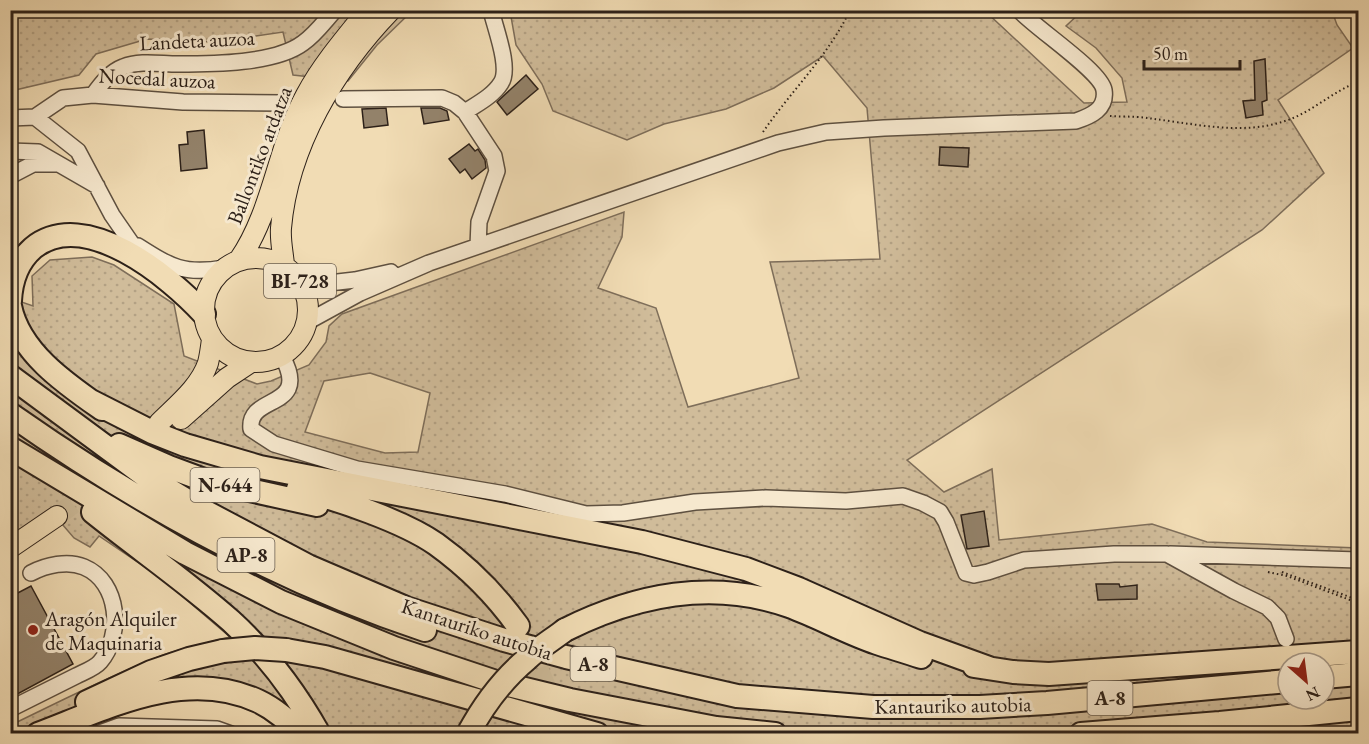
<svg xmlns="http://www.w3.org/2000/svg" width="1369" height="744" viewBox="0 0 1369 744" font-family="'EB Garamond',serif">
<defs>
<pattern id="grass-dots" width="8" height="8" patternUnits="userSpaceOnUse" patternTransform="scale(1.5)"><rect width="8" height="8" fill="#d0bc9a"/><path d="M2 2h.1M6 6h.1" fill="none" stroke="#b3a184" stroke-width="1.8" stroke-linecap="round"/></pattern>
</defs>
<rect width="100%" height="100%" fill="#f1dcb4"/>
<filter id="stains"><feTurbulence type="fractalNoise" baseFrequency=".00333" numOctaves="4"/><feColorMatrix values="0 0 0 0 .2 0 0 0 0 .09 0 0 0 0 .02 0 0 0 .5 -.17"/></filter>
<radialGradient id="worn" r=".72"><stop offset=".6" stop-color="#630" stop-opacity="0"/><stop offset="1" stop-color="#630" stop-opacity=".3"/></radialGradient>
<path fill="url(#grass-dots)" stroke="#7e6e5a" stroke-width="1.5" fill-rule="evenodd" d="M10,11H412L377,45L348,81L293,75L283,32L213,42L147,39L96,54L79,75L11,91Z
M510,11H985L1084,103L1127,102L1122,78L1096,48L1066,26L1082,11H1332L1337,25L1353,48L1278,100L1324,173L1262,230L907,460L944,492L992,469L999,540L1152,524L1207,542L1358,548V733L285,734L254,711L223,701L203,699H169L66,733H13L11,725C61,701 111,675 163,655C185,647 207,643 230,637L161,578L99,536L90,547L74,538L62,524L11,556L10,298L33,306L32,276L50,260L92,257L114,265L174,304L184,356L257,384L271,381L309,365L326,342L329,326L342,314L624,212L622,237L598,288L656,308L688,407L799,378L770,262L880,259L867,108L823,56L774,88L726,109L664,124L627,140L553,111L542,84L516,45ZM370,373L430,393L418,452L385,453L305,432L324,381ZM1288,663H1324V699H1288Z"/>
<path fill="#93826a" stroke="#2d2119" stroke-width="1.5" d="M1265,59L1267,100L1262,102L1263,115L1246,118L1243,101L1255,100L1254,61Z
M526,75L538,89L507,115L497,102Z
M386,108L388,125L364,128L362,109Z
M421,108H440L447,111L449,120L424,124Z
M204,130L207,168L181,171L179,145L188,144L187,132Z
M469,144L475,151L478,149L485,160L486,168L472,179L465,169L460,173L449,159Z
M940,147L969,148L968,167L939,165Z
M984,511L989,546L967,549L961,515Z
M1096,584H1119L1120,587L1137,585V599L1098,600Z
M31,586L73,664L10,698V597Z"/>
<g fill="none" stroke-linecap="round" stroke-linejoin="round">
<path stroke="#cab795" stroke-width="15" stroke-dasharray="15 8" stroke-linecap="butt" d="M1287,674L1289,734"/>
<path stroke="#cab795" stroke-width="20" stroke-dasharray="20 10" stroke-linecap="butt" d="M57,516L174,426"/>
<path stroke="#cab795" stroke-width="22" stroke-dasharray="22 11" stroke-linecap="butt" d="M524,639L545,687L556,734"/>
<defs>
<path id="minor" d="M93,95C101,84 110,72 123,67C140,60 160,64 178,64C212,64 275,64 303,43C315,35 325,21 335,10
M343,99L442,98L454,103L465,112L494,156L497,171L479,222L478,246
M465,112C477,104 493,96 501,83C511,68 495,28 491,10
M35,117L63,98L93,95L183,102L283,103
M10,118L35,117L78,151L112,215L141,257
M10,151L38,152L97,186
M10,176L33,164H55
M138,246C171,267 184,275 224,268
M303,286L355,280L391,272
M307,322L360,293L429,263L778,143L826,132L884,128L1076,121C1091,116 1107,109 1104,90C1101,71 1035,28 1019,10
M282,356C312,411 247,393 251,429L274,444L357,469L505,494L586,514L623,513L695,502L766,498L846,501L903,496L923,503L940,512L946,522L966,573L974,575L988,572L1024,560L1114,554H1167L1234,591L1267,607L1278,618L1286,639
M1170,554L1358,560
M10,709C32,698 54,687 76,676C84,672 95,668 100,662C123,636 120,582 84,567C68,560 46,565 31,573
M97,734L119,726L217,729L231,734"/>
<path id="major" d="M204 310a52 52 0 1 1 104 0a52 52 0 1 1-104 0Z
M239,260C273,211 277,148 306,95C322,65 346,37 368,10
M284,265C283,253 280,240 281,228C288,146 335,68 391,10
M181,419L227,378L251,362
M159,423C177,405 200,387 208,363C210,355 211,347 212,339
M10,548L57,516"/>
<path id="highway" d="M10,301C11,280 17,262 33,248C85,206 170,277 204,314
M10,306C19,352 66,384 102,409
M10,376L144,475L206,512L308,566L406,608L504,640L566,657L737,696L873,707H980L1047,703L1288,681
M91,401L152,432L185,445L260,467L642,542L746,569L799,589L920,643L989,668
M10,414C138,504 277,581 425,630
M119,445L169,467L204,480L317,505
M10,448L185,553L281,602L394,648L496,682L570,700L716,728L775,734
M298,489C337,499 403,521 436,544C468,567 495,594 518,626
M93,512C139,549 187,582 231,621C265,652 296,693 319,734
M565,630C635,595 713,579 789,606C819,617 847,633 877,643C892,648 907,652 921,657
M286,650L325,657L597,734
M974,666L1013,672L1049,674L1358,652
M1324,677L1358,674
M87,702L151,672L189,659L223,651
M38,734C107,708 185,667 258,701C275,709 288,721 302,734
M1081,734L1220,723L1358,709"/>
</defs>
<use href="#minor" stroke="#5e5040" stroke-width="18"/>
<use href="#major" stroke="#2d2119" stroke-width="22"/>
<use href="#highway" stroke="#2d2119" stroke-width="26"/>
<path stroke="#2d2119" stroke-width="2" stroke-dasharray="1.5 3" stroke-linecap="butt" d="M1110,116C1122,117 1135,116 1147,118C1190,123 1242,136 1285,121C1311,113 1333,91 1358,82
M763,132C791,91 829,55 850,10
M1268,572L1287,576L1358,603
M1282,572L1358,600"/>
<use href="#minor" stroke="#f6e8ce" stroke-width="15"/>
<use href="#major" stroke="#f1dcb4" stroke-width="20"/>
<use href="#highway" stroke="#f1dcb4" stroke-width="22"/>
<defs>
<path id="highway-bridge" d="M223,651L255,648L286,650
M468,734C483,706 503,679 527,659C538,648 552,640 565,630"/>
</defs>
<use href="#highway-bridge" stroke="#2d2119" stroke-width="26" stroke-linecap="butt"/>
<use href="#highway-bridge" stroke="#f1dcb4" stroke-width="22"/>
</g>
<circle fill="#8f2418" stroke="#f6e8ce" stroke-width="2" cx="33" cy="630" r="6"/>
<g text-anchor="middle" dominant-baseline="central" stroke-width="6" stroke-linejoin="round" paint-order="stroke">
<g fill="#f6e8ce" stroke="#695d4f" stroke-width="1.5">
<rect x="264" y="264" width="72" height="34" rx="4.5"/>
<rect x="190.5" y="468" width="69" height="34" rx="4.5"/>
<rect x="217.5" y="538" width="57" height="34" rx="4.5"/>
<rect x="570.5" y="647" width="45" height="34" rx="4.5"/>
<rect x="1087.5" y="681" width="45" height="34" rx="4.5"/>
</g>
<g font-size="20" font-weight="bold" fill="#2d2119">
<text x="300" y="281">BI-728</text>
<text x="225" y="485">N-644</text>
<text x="246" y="555">AP-8</text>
<text x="593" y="664">A-8</text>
<text x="1110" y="698">A-8</text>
</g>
<g font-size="21" fill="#2d2119" stroke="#f6e8ce">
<text transform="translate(197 40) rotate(-3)">Landeta auzoa</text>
<text transform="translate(157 78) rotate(3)">Nocedal auzoa</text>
<text transform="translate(259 155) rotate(-69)">Ballontiko ardatza</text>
<text transform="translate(477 629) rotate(18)">Kantauriko autobia</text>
<text transform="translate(953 705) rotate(-1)">Kantauriko autobia</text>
</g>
<g font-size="21" fill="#2d2119" stroke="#f6e8ce" text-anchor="start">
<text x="45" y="618">Aragón Alquiler<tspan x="45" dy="24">de Maquinaria</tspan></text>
</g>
</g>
<rect width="1369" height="744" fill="none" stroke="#f1dcb4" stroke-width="36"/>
<rect x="12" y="12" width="1345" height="720" fill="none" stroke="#2d2119" stroke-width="3"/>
<rect x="18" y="18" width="1333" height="708" fill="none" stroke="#2d2119" stroke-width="1.5"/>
<g transform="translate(1306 681) rotate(152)"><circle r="28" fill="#f6e8ce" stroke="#a69886" stroke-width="1.5"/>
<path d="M0-4.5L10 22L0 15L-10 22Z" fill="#8f2418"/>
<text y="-9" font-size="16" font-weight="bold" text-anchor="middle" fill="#2d2119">N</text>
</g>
<path d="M1144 60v9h96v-9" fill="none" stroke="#2d2119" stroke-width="3"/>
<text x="1153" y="60" font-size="18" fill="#2d2119" stroke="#f6e8ce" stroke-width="4.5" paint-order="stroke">50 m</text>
<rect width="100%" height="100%" filter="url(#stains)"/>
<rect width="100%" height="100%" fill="url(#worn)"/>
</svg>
